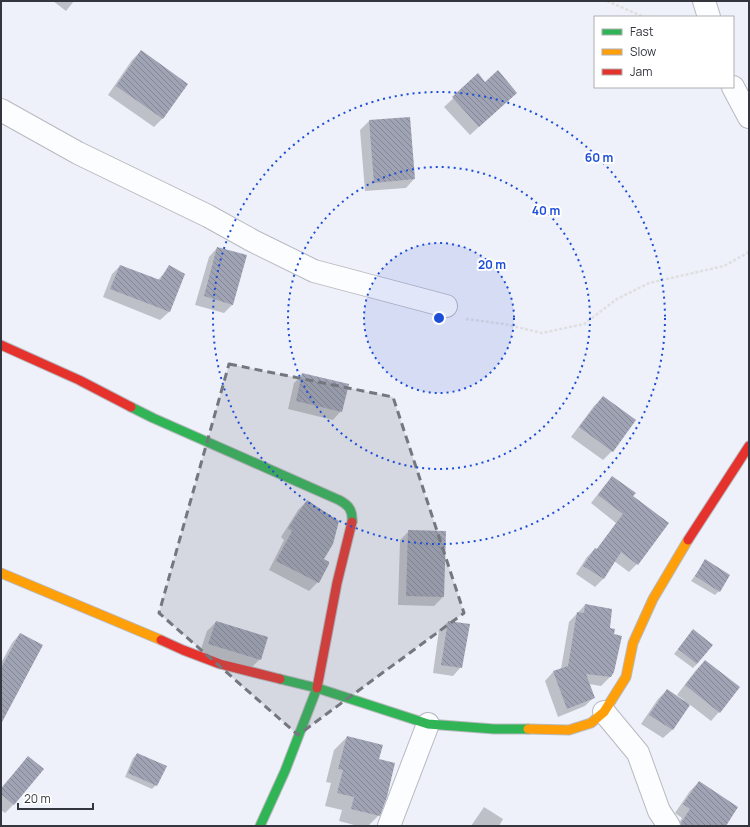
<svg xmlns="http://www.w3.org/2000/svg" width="750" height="827" viewBox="0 0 750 827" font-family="Manrope,sans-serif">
<defs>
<pattern id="building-back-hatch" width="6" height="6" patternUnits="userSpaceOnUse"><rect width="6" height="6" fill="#a0a3b4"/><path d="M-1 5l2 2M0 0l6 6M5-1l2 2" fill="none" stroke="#838694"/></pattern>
</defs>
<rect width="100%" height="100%" fill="#eef1f9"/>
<path fill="#0003" d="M53,1H74L66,11Z
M141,51L187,84L162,119L154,127L108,95L132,60Z
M478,75L485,83L507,101L470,135L444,107Z
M409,118L414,179L406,188L365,191L360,130L369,121Z
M217,248L233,304L224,313L195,305L209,257Z
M120,266L158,280L170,266L183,274L169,312L160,320L103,297L112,274Z
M303,374L341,411L333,420L288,409L294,383Z
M603,397L634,420L612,451L603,460L571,437L594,406Z
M613,477L637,564L629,572L614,561L603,579L595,587L576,574L587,557L595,549L596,550L616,523L591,503L605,485Z
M307,501L322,559L318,582L309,591L269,570L284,540L281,537L298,510Z
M409,531L445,532L443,597L434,606L398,605L400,540Z
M706,561L719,591L715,595L691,581Z
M585,605L613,635L610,677L601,686L589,684L594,697L585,706L558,717L545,681L553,672L561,669L569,622Z
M216,622L260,659L251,668L200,652L207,631Z
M448,622L461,667L453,676L433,673L439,630Z
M20,634L1,718V663L12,643Z
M689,635L697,664L693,668L674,654Z
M705,661L719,712L711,721L689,704L672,730L663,738L641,724L658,699L667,690L683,701L684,700L677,695L696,670Z
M347,737L378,760L379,815L368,826H358L339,821L342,810L325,806L331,783L326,782L334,750Z
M137,754L156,785L152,789L125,777L133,758Z
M28,757L14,804L5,813L1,810V788Z
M699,782L724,826H677L682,818L675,813L690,791Z
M484,807L503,819L499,826H471Z"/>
<path fill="url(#building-back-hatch)" d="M141,50L188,84L163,119L116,86Z
M498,70L517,93L479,127L452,97L478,73L485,82Z
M410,117L415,179L374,183L369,120Z
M217,247L247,255L233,305L204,296Z
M120,265L160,280L169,265L185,274L170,312L110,289Z
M302,373L349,384L342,412L296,401Z
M603,396L636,420L613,452L579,427Z
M612,476L636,493L633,496L669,523L638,565L621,552L604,579L583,566L595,548L597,549L623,514L598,495Z
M307,500L339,521L333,544L324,559L329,562V564L319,583L276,561L292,531L288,528Z
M408,530L446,531L444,597L406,596Z
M705,559L730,575L720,592L695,576Z
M585,604L612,609L610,628L615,629L614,634L622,636L614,672L611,677L586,674L595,698L567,709L553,671L568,666L577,612L584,613Z
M216,621L268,637L261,660L208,644Z
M448,621L470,624L462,668L441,665Z
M693,629L713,645L697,664L678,649Z
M20,633L43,645L1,724V668Z
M705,660L740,687L720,713L685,685Z
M667,689L690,705L673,730L649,715Z
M347,736L383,745L379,759L395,763L387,797L380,816L351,809L354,797L337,793L343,770L338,769Z
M137,753L167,766L157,786L128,773Z
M28,756L44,769L14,805L1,794V789Z
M699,781L738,807L726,826H681V823L690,809L683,804Z"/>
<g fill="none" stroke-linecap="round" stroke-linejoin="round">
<defs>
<path id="street" d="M704,1L709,17
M733,87L749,117
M1,110L78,153L208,216L253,241L314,271L446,306
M604,712L638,753L659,811L669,826
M389,826L428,724"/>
<path id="fast" d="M131,407L153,418L339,500C349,505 353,511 352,522
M280,679L317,688L428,724L494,729H528
M260,826L285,771L317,688"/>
<path id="slow" d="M1,573L161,640
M528,729L569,730L591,723L604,712L626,677L633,643L653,599L688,540"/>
<path id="jam" d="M1,345L79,380L131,407
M688,540L749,446
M161,640L183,650L220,664L280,679
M317,688L337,583L352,522"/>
</defs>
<use href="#street" stroke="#b8b9c0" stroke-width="24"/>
<use href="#fast" stroke="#b8b9c0" stroke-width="11"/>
<use href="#slow" stroke="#b8b9c0" stroke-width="11"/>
<use href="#jam" stroke="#b8b9c0" stroke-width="11"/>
<path stroke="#dedfe1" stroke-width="2.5" stroke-dasharray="3 2" stroke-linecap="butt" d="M607,1L644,17
M466,319L504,324L542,333L584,324L617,299L649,283L724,266L749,252"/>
<use href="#street" stroke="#fcfdfe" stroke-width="22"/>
<use href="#fast" stroke="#30b455" stroke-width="9"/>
<use href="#slow" stroke="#ff9f0a" stroke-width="9"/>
<use href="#jam" stroke="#e5322d" stroke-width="9"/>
</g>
<path fill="#75777f" fill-opacity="0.2" stroke="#75777f" stroke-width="3" stroke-dasharray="8 5" stroke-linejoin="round" d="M229,364L393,397L464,613L298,735L159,613Z"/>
<circle cx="439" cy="318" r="75" fill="#1d4ed8" fill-opacity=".12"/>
<g fill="none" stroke="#1d4ed8" stroke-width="2" stroke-dasharray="2 4">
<circle cx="439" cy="318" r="75"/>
<circle cx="439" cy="318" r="151"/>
<circle cx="439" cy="318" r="226"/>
</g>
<circle cx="439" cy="318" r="6" fill="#1d4ed8" stroke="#fff" stroke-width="2"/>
<g font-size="12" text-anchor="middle" font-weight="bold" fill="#1d4ed8" stroke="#fff" stroke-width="4" stroke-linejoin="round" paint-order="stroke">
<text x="599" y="162">60 m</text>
<text x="546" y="215">40 m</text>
<text x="492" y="269">20 m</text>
</g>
<rect width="750" height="827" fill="none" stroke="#34363d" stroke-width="4"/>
<rect x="594" y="16" width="140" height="72" fill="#ffffff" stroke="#aeafb1"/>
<rect x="602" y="29" width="20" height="6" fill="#30b455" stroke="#aeafb1"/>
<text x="630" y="36" font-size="12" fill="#34363d">Fast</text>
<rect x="602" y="49" width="20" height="6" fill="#ff9f0a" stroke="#aeafb1"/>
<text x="630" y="56" font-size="12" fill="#34363d">Slow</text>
<rect x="602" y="69" width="20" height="6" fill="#e5322d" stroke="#aeafb1"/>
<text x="630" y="76" font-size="12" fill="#34363d">Jam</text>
<path d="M18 803v6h75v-6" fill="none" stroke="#34363d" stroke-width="2"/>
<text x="24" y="803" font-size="12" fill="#34363d" stroke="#ffffff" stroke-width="3" paint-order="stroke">20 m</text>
</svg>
